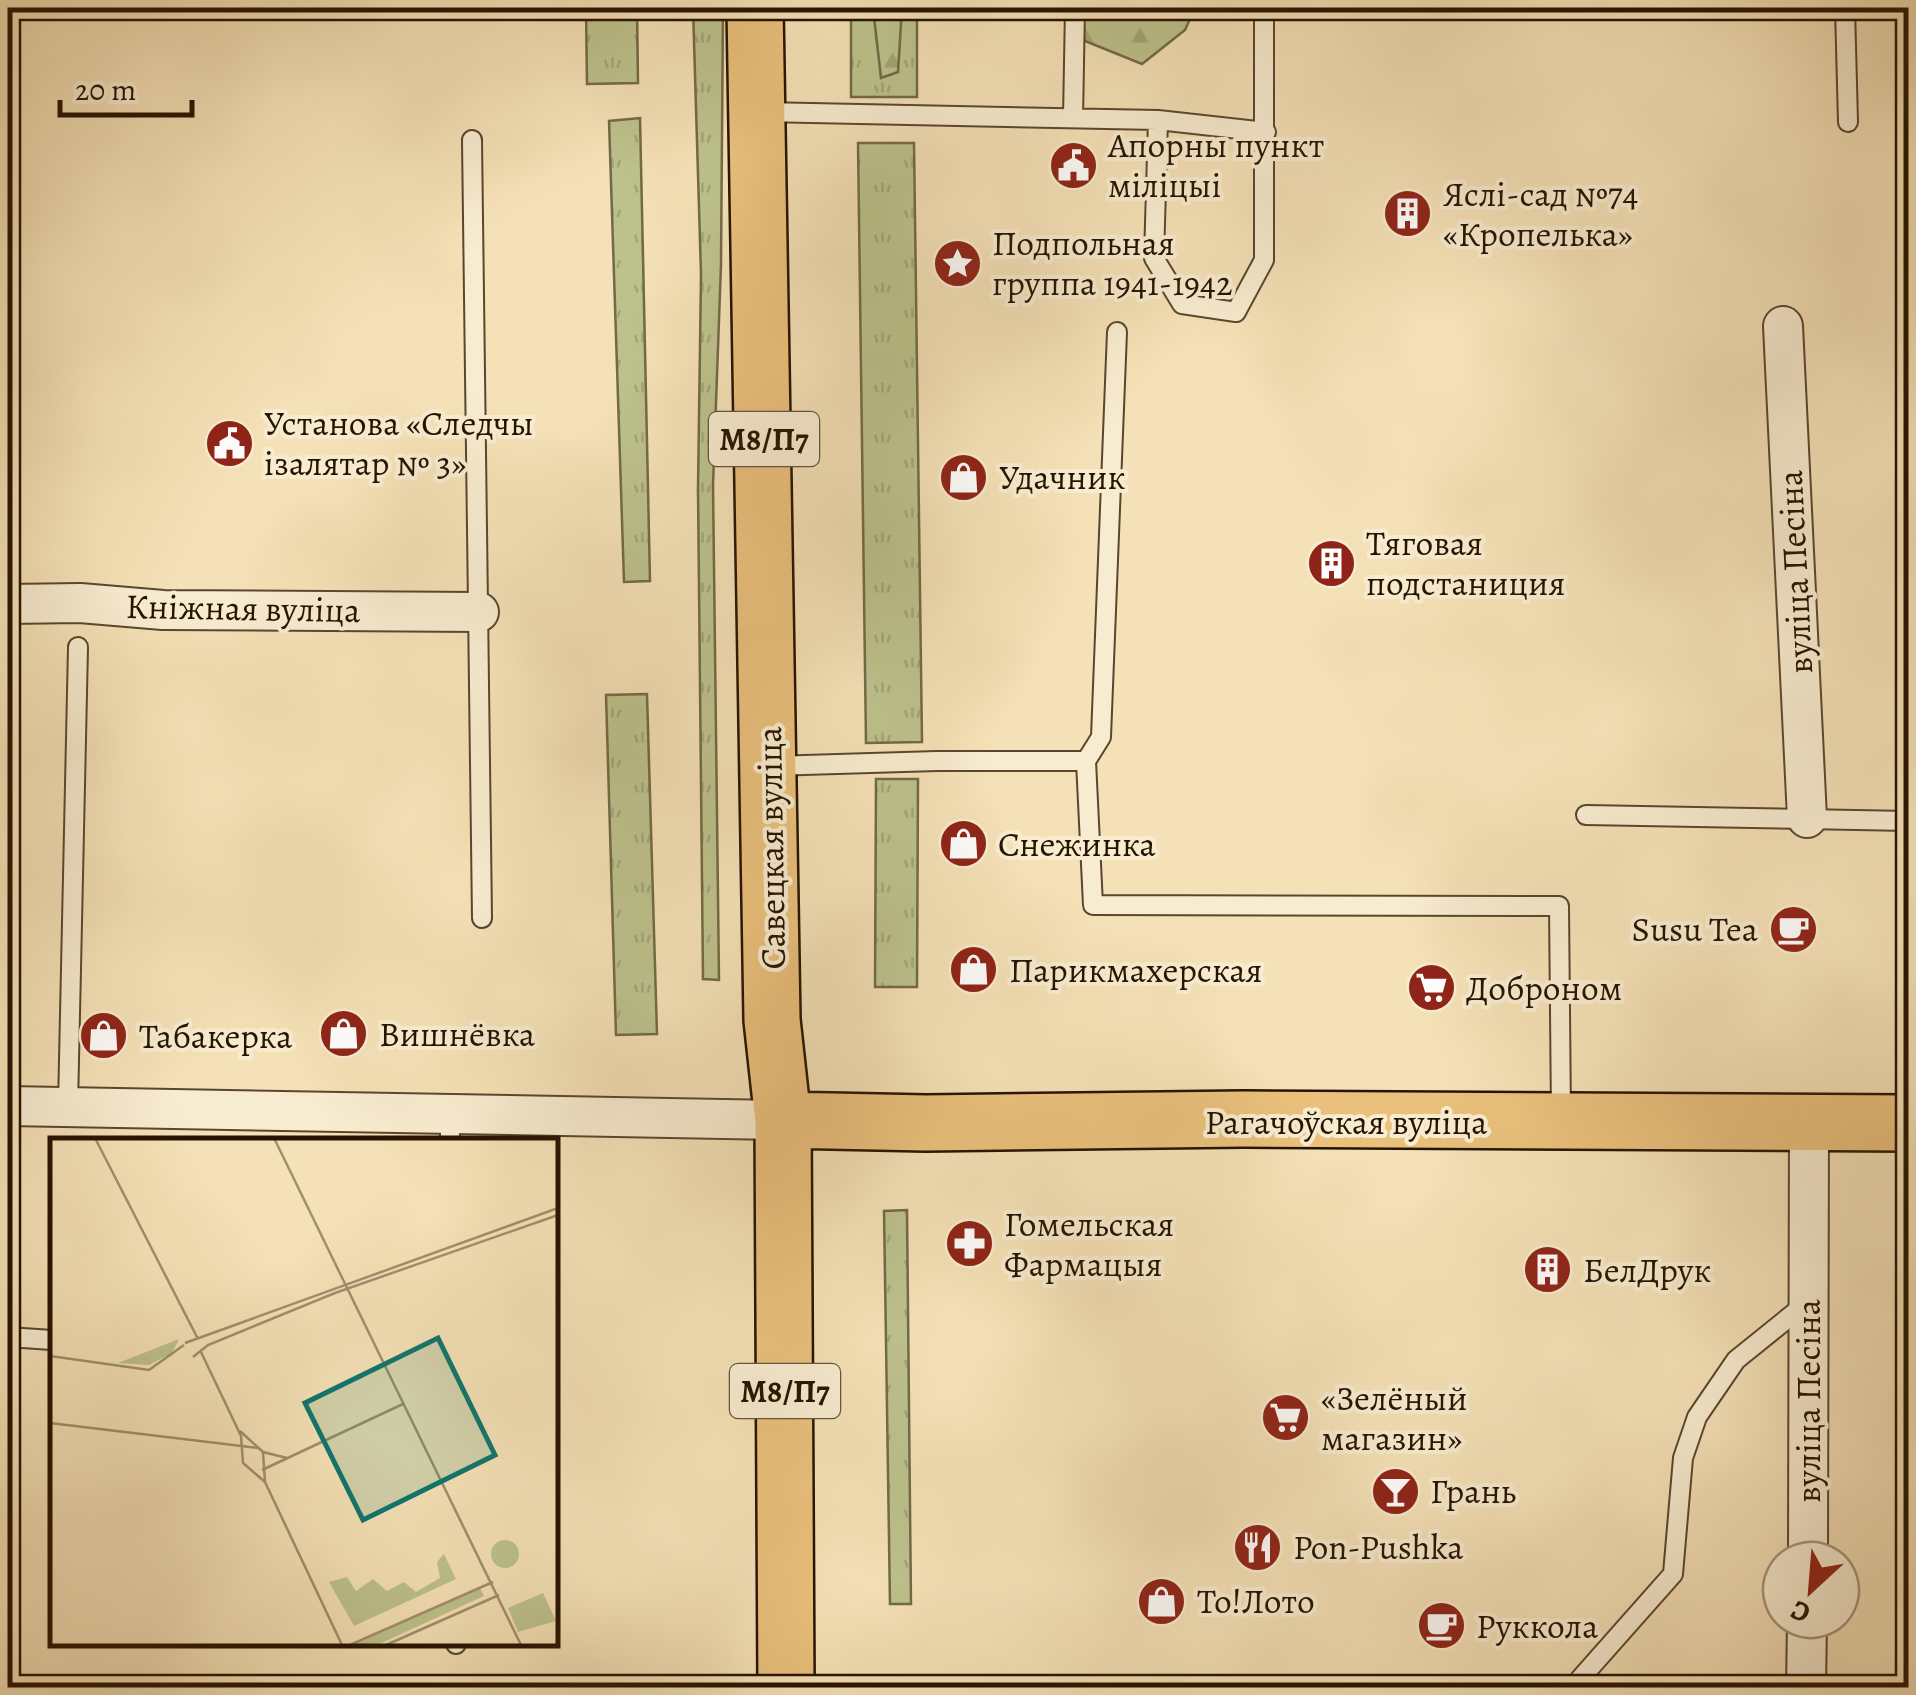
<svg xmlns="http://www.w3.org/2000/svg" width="1916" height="1695" viewBox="0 0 1916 1695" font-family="Alegreya,serif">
<defs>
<pattern id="grass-tufts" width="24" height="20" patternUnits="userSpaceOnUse" patternTransform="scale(2.5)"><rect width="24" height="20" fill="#bdc28d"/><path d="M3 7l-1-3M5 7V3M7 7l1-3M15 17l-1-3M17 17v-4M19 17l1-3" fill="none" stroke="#a2a678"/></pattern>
<pattern id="forest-firs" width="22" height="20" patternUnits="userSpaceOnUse" patternTransform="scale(2.5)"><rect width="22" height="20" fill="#bdc28d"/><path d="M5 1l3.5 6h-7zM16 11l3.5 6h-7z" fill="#a2a678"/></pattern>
</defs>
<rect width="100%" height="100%" fill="#f5e1b7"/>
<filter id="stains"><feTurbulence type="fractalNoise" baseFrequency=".002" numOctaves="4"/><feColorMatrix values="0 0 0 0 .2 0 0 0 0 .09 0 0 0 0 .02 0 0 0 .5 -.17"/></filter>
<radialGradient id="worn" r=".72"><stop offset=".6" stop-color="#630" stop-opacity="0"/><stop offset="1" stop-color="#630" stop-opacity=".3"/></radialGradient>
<path fill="url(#grass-tufts)" stroke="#726a46" stroke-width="2.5" d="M586,8H637L638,83L587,84Z
M693,8H723L721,265L713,485L719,980L703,979L698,490L701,274Z
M851,8H917V97H851Z
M640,118L650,581L624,582L609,121Z
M858,143H914L922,742L866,743Z
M647,694L657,1034L616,1035L606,695Z
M876,779H918L917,987H875Z
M907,1210L911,1604H890L884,1211Z"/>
<path fill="url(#forest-firs)" stroke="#726a46" stroke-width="2.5" d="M873,8H902L898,72L881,78Z
M1079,8H1195L1185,30L1142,64L1085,41L1076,18Z"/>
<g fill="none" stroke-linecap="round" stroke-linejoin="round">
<defs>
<path id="service" d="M1845,8L1848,122
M762,112L1158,120L1266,132
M1073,118L1075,8
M1158,120L1154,258L1182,304L1236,312L1264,260V8
M472,140L482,918
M1086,761L1101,737L1117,332
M771,766L937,761H1086L1093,905L1559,906L1561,1115
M1586,815L1908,821
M68,1106L78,647
M450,1140V1115
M8,1337L52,1340
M456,1642V1644
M1580,1688V1679L1673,1574L1683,1458L1697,1417L1736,1360L1808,1302"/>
<path id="minor" d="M1783,326L1807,818
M8,604L80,603L163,610L479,612
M8,1106L783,1120
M1808,1560L1809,1122
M1806,1688L1807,1620"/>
<path id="primary" d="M755,8L772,1020L783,1120L786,1688
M783,1120L926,1123L1243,1119L1908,1123"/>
</defs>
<use href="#service" stroke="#5a462e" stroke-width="22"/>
<use href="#minor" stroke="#5a462e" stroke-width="42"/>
<use href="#primary" stroke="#261300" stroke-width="60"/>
<use href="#service" stroke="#f8ecd0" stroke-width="18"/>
<use href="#minor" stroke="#f8ecd0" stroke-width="38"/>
<use href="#primary" stroke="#eac07c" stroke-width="55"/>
</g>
<defs>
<symbol id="civic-disc" viewBox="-11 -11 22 22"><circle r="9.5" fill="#8f2418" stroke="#f8ecd0"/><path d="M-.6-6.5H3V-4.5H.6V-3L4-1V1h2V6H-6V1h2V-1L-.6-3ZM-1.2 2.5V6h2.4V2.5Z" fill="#fff"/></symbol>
<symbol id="building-disc" viewBox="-11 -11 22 22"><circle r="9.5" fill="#8f2418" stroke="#f8ecd0"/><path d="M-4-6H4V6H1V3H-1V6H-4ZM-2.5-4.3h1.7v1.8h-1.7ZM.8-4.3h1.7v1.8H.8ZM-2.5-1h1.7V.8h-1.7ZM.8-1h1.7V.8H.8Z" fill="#fff"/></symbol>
<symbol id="sight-disc" viewBox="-11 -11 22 22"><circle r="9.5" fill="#8f2418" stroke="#f8ecd0"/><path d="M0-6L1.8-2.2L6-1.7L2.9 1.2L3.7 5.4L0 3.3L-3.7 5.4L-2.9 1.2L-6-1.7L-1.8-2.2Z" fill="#fff"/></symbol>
<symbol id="shop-disc" viewBox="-11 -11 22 22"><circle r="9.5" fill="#8f2418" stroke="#f8ecd0"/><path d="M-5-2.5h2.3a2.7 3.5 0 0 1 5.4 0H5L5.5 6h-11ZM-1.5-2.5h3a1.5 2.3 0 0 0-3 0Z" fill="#fff"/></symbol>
<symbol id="cafe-disc" viewBox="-11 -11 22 22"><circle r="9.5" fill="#8f2418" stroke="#f8ecd0"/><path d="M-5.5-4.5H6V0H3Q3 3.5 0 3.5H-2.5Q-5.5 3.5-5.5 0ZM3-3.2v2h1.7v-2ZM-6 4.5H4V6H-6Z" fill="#fff"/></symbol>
<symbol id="supermarket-disc" viewBox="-11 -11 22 22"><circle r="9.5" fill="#8f2418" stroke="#f8ecd0"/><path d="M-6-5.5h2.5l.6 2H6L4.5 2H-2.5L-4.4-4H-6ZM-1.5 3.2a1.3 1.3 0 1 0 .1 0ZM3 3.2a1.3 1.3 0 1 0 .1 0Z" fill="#fff"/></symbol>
<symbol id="pharmacy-disc" viewBox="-11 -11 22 22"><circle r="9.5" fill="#8f2418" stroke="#f8ecd0"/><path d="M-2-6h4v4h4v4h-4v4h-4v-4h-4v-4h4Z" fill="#fff"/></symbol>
<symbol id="bar-disc" viewBox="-11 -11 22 22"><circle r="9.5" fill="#8f2418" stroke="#f8ecd0"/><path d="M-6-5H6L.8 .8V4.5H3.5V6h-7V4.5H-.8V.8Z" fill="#fff"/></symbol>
<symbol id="restaurant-disc" viewBox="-11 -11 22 22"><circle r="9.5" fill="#8f2418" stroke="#f8ecd0"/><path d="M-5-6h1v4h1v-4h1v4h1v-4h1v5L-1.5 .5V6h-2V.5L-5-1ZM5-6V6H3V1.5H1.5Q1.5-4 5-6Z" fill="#fff"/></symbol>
</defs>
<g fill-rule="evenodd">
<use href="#civic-disc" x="1046" y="138" width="55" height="55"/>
<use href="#building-disc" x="1380" y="186" width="55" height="55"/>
<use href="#sight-disc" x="930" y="236" width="55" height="55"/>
<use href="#civic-disc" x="202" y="416" width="55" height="55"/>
<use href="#shop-disc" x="936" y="450" width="55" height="55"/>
<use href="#building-disc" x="1304" y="536" width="55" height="55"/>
<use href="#shop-disc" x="936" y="816" width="55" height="55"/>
<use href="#cafe-disc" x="1766" y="902" width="55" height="55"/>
<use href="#shop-disc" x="946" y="942" width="55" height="55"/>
<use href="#supermarket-disc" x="1404" y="960" width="55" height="55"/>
<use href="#shop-disc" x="316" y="1006" width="55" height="55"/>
<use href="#shop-disc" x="76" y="1008" width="55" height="55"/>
<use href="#pharmacy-disc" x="942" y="1216" width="55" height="55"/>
<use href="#building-disc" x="1520" y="1242" width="55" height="55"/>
<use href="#supermarket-disc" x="1258" y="1390" width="55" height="55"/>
<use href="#bar-disc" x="1368" y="1464" width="55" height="55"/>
<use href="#restaurant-disc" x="1230" y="1520" width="55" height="55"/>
<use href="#shop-disc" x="1134" y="1574" width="55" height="55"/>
<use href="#cafe-disc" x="1414" y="1598" width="55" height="55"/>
</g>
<g text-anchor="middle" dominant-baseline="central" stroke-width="8" stroke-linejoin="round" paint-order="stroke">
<g fill="#f8ecd0" stroke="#65543e" stroke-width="2.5">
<rect x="709" y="412" width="110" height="54" rx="8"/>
<rect x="730" y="1364" width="110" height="54" rx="8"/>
</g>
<g font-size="32" font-weight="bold" fill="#261300">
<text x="764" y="439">М8/П7</text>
<text x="785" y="1391">М8/П7</text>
</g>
<g font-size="35" fill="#261300" stroke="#f8ecd0" text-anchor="start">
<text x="1108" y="145">Апорны пункт<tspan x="1108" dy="40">міліцыі</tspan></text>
<text x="1443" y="194">Яслі-сад №74<tspan x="1443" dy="40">«Кропелька»</tspan></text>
<text x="992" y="243">Подпольная<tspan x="992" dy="40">группа 1941-1942</tspan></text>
<text x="264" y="423">Установа «Следчы<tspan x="264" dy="40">ізалятар № 3»</tspan></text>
<text x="999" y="477">Удачник</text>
<text x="1366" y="543">Тяговая<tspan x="1366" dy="40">подстаниция</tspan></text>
<text x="998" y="844">Снежинка</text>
<text x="1758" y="929" text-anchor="end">Susu Tea</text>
<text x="1009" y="970">Парикмахерская</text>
<text x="1466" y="988">Доброном</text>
<text x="379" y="1034">Вишнёвка</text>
<text x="139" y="1036">Табакерка</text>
<text x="1004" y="1224">Гомельская<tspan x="1004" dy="40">Фармацыя</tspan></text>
<text x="1583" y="1270">БелДрук</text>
<text x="1321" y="1398">«Зелёный<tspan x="1321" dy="40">магазин»</tspan></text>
<text x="1430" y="1491">Грань</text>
<text x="1293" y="1547">Pon-Pushka</text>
<text x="1197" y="1601">То!Лото</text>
<text x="1476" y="1626">Руккола</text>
</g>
<g font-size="35" fill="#261300" stroke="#f8ecd0">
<text transform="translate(1795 572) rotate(-93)">вуліца Песіна</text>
<text transform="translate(243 608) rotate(1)">Кніжная вуліца</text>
<text transform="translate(771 848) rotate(-91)">Савецкая вуліца</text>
<text x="1346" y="1122">Рагачоўская вуліца</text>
<text transform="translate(1808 1401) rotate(-90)">вуліца Песіна</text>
</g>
</g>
<g transform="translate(50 1138)">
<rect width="508" height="508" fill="#f5e1b7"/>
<path d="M129,201L122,215L99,227L68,225ZM441 416a14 14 0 1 1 28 0a14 14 0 1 1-28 0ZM430,450L434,458L327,507H304ZM493,455L506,483L468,494L458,470Z" fill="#bdc28d"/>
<path d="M394,416L406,441L304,488L279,444L297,439L306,453L323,441L337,453L354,444L366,454L390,440L387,424Z" fill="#bdc28d"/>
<path fill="none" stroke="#a28f6e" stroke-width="2.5" d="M45,0L148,201M224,0L471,507M135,205L508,70M151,214L191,298L193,325L215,344M0,218L99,232L134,207M143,219L158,207L285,155L508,77M0,285L208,310M190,293L213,314L237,320M213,314L215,344L292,507M212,332L353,266M300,507L443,444M336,507L449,457"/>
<path fill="#0f766e" fill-opacity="0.15" stroke="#0f766e" stroke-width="5" d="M388,200L445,317L313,382L255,265Z"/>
<rect width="508" height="508" fill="none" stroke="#261300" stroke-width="5"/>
</g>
<rect width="1916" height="1695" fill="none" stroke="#f5e1b7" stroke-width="40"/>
<rect x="10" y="10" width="1896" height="1675" fill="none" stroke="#261300" stroke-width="5"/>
<rect x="20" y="20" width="1876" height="1655" fill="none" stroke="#261300" stroke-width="2.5"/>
<g transform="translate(1811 1590) rotate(206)"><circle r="48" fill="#f8ecd0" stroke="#a4957d" stroke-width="2.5"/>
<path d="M0-8L18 38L0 25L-18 38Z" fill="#8f2418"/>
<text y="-15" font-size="28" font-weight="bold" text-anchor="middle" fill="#261300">С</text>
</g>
<path d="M60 100v15h132v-15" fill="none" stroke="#261300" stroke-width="5"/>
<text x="75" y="100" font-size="30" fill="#261300" stroke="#f8ecd0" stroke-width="8" paint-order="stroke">20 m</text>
<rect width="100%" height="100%" filter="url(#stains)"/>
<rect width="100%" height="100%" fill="url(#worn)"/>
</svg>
